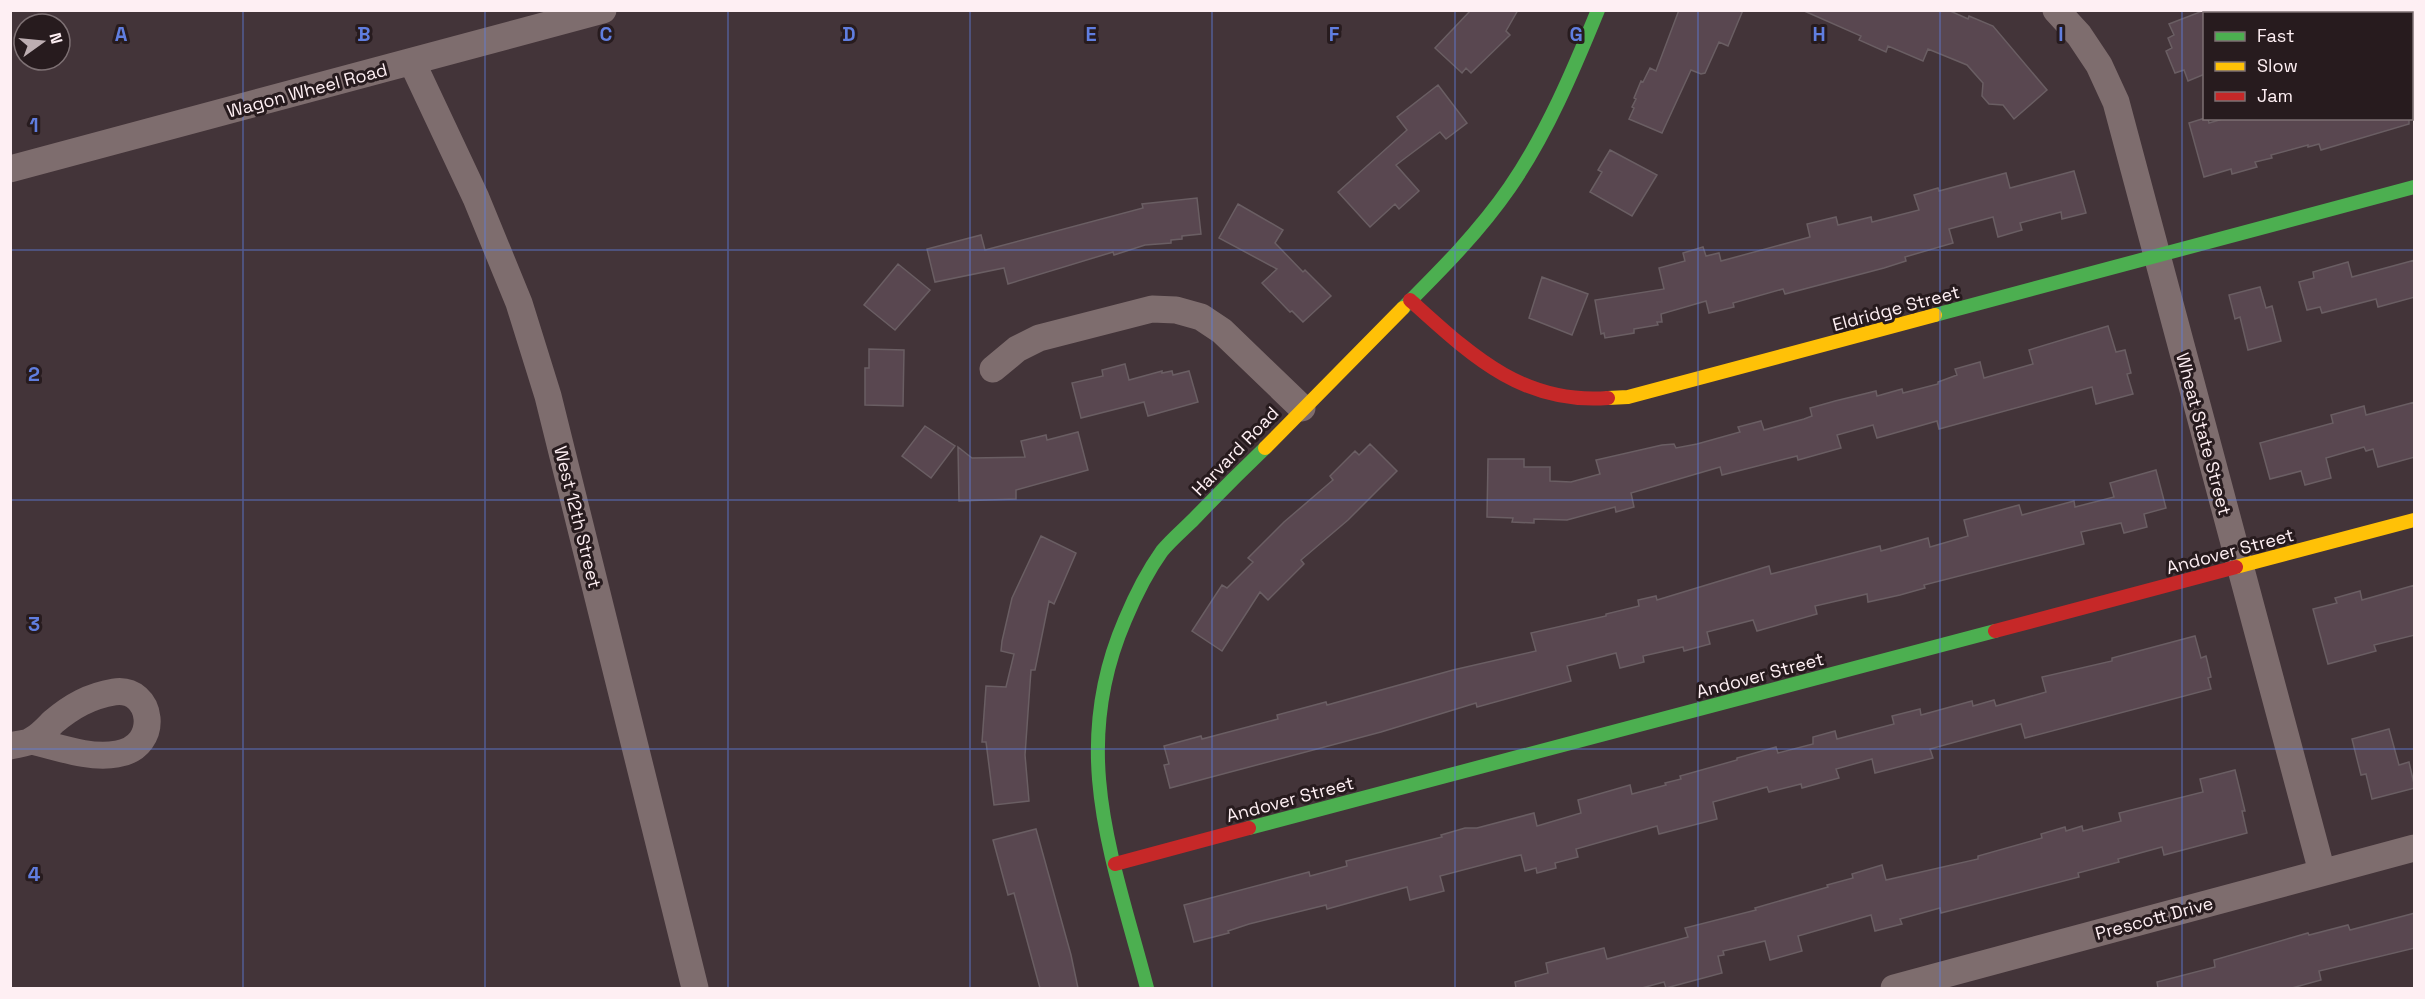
<svg xmlns="http://www.w3.org/2000/svg" width="2425" height="999" viewBox="0 0 2425 999" font-family="'Space Grotesk',sans-serif">
<rect width="100%" height="100%" fill="#433439"/>
<path fill="#594750" stroke="#6a5e63" stroke-width="1.5" d="M1471,10H1518L1506,31L1510,35L1471,73L1466,68L1462,73L1435,48Z
M1679,10H1743L1728,46L1719,42L1705,73L1701,74L1691,70L1662,133L1629,119L1634,108L1632,107L1636,99L1634,98L1641,81L1643,82L1650,68L1656,71Z
M1802,10H1948L1966,18L1968,19L1969,16L1993,26L2047,90L2014,119L2003,105L1989,104L1982,96L1983,83L1967,65L1928,49L1923,61L1888,46L1886,52L1859,40L1861,36Z
M2205,10V74L2188,81L2184,70L2175,73L2166,51L2172,48L2168,38L2174,35L2169,24Z
M1438,85L1467,123L1446,139L1440,132L1396,165L1419,191L1399,209L1395,204L1370,227L1338,192L1407,130L1397,117Z
M2205,118H2208L2209,123L2226,118H2409V124L2321,150L2319,144L2308,147V145L2271,155L2272,158L2255,162L2257,167L2232,174L2231,169L2204,177L2189,123Z
M1610,150L1657,175L1632,216L1590,192L1602,172L1598,170Z
M2074,171L2086,213L2062,219L2061,212L2020,223L2022,230L1998,237L1993,217L1949,229L1953,243L1905,257L1906,261L1884,268L1785,294L1783,289L1733,303L1734,307L1709,313L1706,301L1661,314L1662,322H1657L1658,325L1634,329V333L1605,338L1604,333L1601,334L1595,300L1664,289L1659,268L1685,261L1683,253L1703,247L1706,256L1719,253L1721,261L1810,237L1807,224L1836,217L1838,225L1871,217L1872,222L1919,210L1914,195L1938,188L1939,191L2006,173L2010,188Z
M1197,198L1201,234L1182,236V239L1171,240V243L1145,245L1114,255L1113,252L1008,284L1004,268L935,282L927,249L981,235L985,250L1143,208L1142,204Z
M1238,204L1283,230L1275,243L1303,272L1305,270L1331,296L1303,322L1292,311L1290,312L1262,283L1277,269L1219,238Z
M2415,260V297L2378,307L2376,299L2322,313L2320,307L2307,310L2299,282L2314,278L2313,272L2348,262L2352,277Z
M898,264L930,290L895,330L864,305Z
M1542,277L1588,294L1572,335L1529,318Z
M2260,287L2266,308L2272,306L2281,341L2248,350L2240,317L2235,319L2229,295Z
M2108,326L2116,352L2125,350L2131,373L2127,374L2133,394L2096,404L2092,387L1939,429L1937,421L1877,438L1873,425L1837,435L1841,448L1798,460L1797,456L1722,475L1720,467L1631,493L1634,507L1616,512L1615,507L1567,520L1534,519V523L1512,522L1513,518L1487,517L1488,459H1524V467H1550V481L1571,482L1600,474L1596,460L1662,445L1674,444L1676,448L1697,444L1740,432L1738,427L1761,421L1764,430L1804,419L1812,416L1810,408L1835,401L1876,391L1877,396L1902,389L1903,393L1938,384V382L1957,375L1955,369L1980,362L1984,378L2033,364L2029,350Z
M869,349L904,350L903,406L865,405V368H869Z
M1125,364L1129,380L1162,371V373L1172,371L1173,375L1189,371L1198,402L1148,416L1144,402L1081,418L1072,383L1103,376L1102,370Z
M2415,402V457L2378,467L2373,449L2366,451L2364,447L2326,458L2331,478L2305,485L2301,471L2270,479L2260,443L2333,423L2331,415L2364,406L2366,415Z
M925,426L955,446L931,478L902,456Z
M1078,432L1088,470L1016,490V499L959,501L958,447L972,458L1025,457L1021,441L1046,435L1047,440Z
M1370,444L1397,471L1348,520L1301,560L1304,564L1268,600L1260,592L1222,651L1192,631L1222,585L1227,588L1253,562L1248,558L1284,522L1333,480L1330,476L1355,451L1359,455Z
M2156,470L2166,508L2144,514L2147,527L2124,533L2121,523L2081,532L2084,544L1924,585L1925,588L1900,595L1868,602L1867,594L1815,606L1817,614L1757,631L1753,620L1707,632L1710,644L1684,651L1683,647L1643,656L1644,662L1620,668L1616,653L1567,666L1571,681L1477,707L1476,703L1381,732L1170,788L1164,765L1169,764L1164,746L1201,736L1202,739L1278,719L1277,715L1326,702L1327,705L1453,670L1536,651L1531,633L1606,616V614L1639,606L1638,600L1656,596L1657,600L1769,566L1771,574L1880,546L1881,551L1928,538L1930,547L1968,536L1964,520L2019,505L2022,515L2074,501L2075,507L2114,497L2110,483Z
M1041,536L1076,553L1054,604L1049,601L1035,670H1031L1025,755L1029,801L994,805L986,742H982L986,686L1006,687L1014,654L1001,651L1002,641L1012,598Z
M2415,585V635L2374,645L2376,651L2328,664L2313,609L2337,603L2335,598L2360,591L2362,600Z
M2195,636L2201,658L2206,656L2211,677L2208,678L2211,689L2025,738L2021,724L1930,749L1933,758L1875,773L1872,759L1836,769L1839,778L1802,788L1801,784L1769,792L1767,787L1713,802L1717,819L1659,834L1657,826L1576,849L1578,857L1555,863L1556,868L1537,873L1536,868L1525,871L1521,855L1516,856L1440,876L1444,891L1410,900L1407,887L1327,909L1326,905L1249,924L1228,931L1229,933L1194,942L1184,905L1309,872L1310,876L1347,866L1346,861L1442,837L1441,835L1465,828H1477L1534,813L1537,826L1581,813L1578,800L1630,785L1632,794L1666,785L1665,783L1681,779L1680,776L1737,760V758L1776,747L1778,753L1813,744V737L1835,731L1837,739L1894,724L1892,716L1920,709L1921,715L1972,701L1973,706L1994,700L1996,706L2046,692L2042,677L2112,661V658Z
M2389,729L2399,765L2409,762L2415,788L2372,799L2366,774L2361,775L2352,739Z
M2235,770L2245,811H2242L2247,833L2164,855L2162,847L2118,859L2119,862L2078,873L2079,877L1941,913L1940,908L1900,919L1902,924L1875,931L1871,915L1798,936L1802,951L1770,960L1765,941L1723,951L1724,955L1718,956L1722,973L1666,988L1664,982L1642,988H1516L1515,982L1548,973L1546,963L1604,948L1607,959L1688,937L1685,928L1756,910L1755,908L1828,887L1827,885L1853,878L1852,874L1882,865L1886,880L1978,859V856L2042,838L2041,834L2065,827L2066,831L2082,826L2083,831L2121,821L2119,813L2203,792L2200,779Z
M1036,829L1071,955L1078,988H1040L1014,893L1008,895L993,840Z
M2415,913V948L2319,971L2321,980L2292,988H2158L2157,982L2215,967L2214,960L2308,933L2309,935L2348,925L2350,930Z"/>
<g fill="none" stroke-linecap="round" stroke-linejoin="round">
<path stroke="#7e6d6e" stroke-width="27" d="M2056,10L2079,35L2099,65L2116,102L2322,872
M412,62L476,198L519,303L548,396L695,988
M10,169L603,10
M993,369L1017,349L1039,338L1152,309L1176,310L1201,317L1222,331L1302,408
M10,746C17,744 27,744 32,740C40,736 47,728 53,722C72,706 90,696 114,692C153,686 162,747 117,754C89,759 58,747 32,741
M1894,988L2414,848"/>
<path stroke="#4caf50" stroke-width="14" d="M1403,308C1441,270 1479,232 1510,187C1547,133 1573,71 1598,10
M1935,315L2414,187
M1249,828L1995,631
M1147,988C1113,858 1068,752 1125,620C1135,596 1147,572 1162,551C1171,540 1184,529 1194,519C1217,495 1241,471 1265,448"/>
<path stroke="#ffc107" stroke-width="14" d="M1608,398L1628,397L1935,315
M1265,448L1403,308
M2236,567L2414,520"/>
<path stroke="#c62828" stroke-width="14" d="M1410,300C1470,354 1522,405 1608,398
M1995,631L2236,567
M1115,864L1249,828"/>
</g>
<path fill="none" stroke="#607ee0" stroke-width="1.5" stroke-opacity="0.55" d="M243,10V988M485,10V988M728,10V988M970,10V988M1212,10V988M1455,10V988M1698,10V988M1940,10V988M2182,10V988M10,250H2414M10,500H2414M10,749H2414"/>
<g text-anchor="middle" dominant-baseline="central" stroke-width="6" stroke-linejoin="round" paint-order="stroke">
<g font-size="18" fill="#feeff3" stroke="#271b1e">
<text transform="translate(307 90) rotate(-15)">Wagon Wheel Road</text>
<text transform="translate(1896 308) rotate(-15)">Eldridge Street</text>
<text transform="translate(2204 434) rotate(75)">Wheat State Street</text>
<text transform="translate(1235 451) rotate(-46)">Harvard Road</text>
<text transform="translate(578 517) rotate(76)">West 12th Street</text>
<text transform="translate(2230 551) rotate(-15)">Andover Street</text>
<text transform="translate(1760 675) rotate(-15)">Andover Street</text>
<text transform="translate(1290 799) rotate(-15)">Andover Street</text>
<text transform="translate(2154 918) rotate(-15)">Prescott Drive</text>
</g>
</g>
<g font-size="20" text-anchor="middle" font-weight="bold" fill="#607ee0" stroke="#271b1e" stroke-width="6" stroke-linejoin="round" paint-order="stroke">
<text x="121" y="41">A</text>
<text x="364" y="41">B</text>
<text x="606" y="41">C</text>
<text x="849" y="41">D</text>
<text x="1091" y="41">E</text>
<text x="1334" y="41">F</text>
<text x="1576" y="41">G</text>
<text x="1819" y="41">H</text>
<text x="2061" y="41">I</text>
<text x="34" y="132">1</text>
<text x="34" y="381">2</text>
<text x="34" y="631">3</text>
<text x="34" y="881">4</text>
</g>
<rect width="2425" height="999" fill="none" stroke="#feeff3" stroke-width="24"/>
<rect x="2203" y="12" width="210" height="108" fill="#271b1e" stroke="#7d7073" stroke-width="1.5"/>
<rect x="2215" y="32" width="30" height="9" fill="#4caf50" stroke="#7d7073" stroke-width="1.5"/>
<text x="2257" y="42" font-size="18" fill="#feeff3">Fast</text>
<rect x="2215" y="62" width="30" height="9" fill="#ffc107" stroke="#7d7073" stroke-width="1.5"/>
<text x="2257" y="72" font-size="18" fill="#feeff3">Slow</text>
<rect x="2215" y="92" width="30" height="9" fill="#c62828" stroke="#7d7073" stroke-width="1.5"/>
<text x="2257" y="102" font-size="18" fill="#feeff3">Jam</text>
<g transform="translate(42 42) rotate(75)"><circle r="28" fill="#271b1e" stroke="#7d7073" stroke-width="1.5"/>
<path d="M0-4.5L10 22L0 15L-10 22Z" fill="#bdaeb2"/>
<text y="-9" font-size="16" font-weight="bold" text-anchor="middle" fill="#feeff3">N</text>
</g>
</svg>
